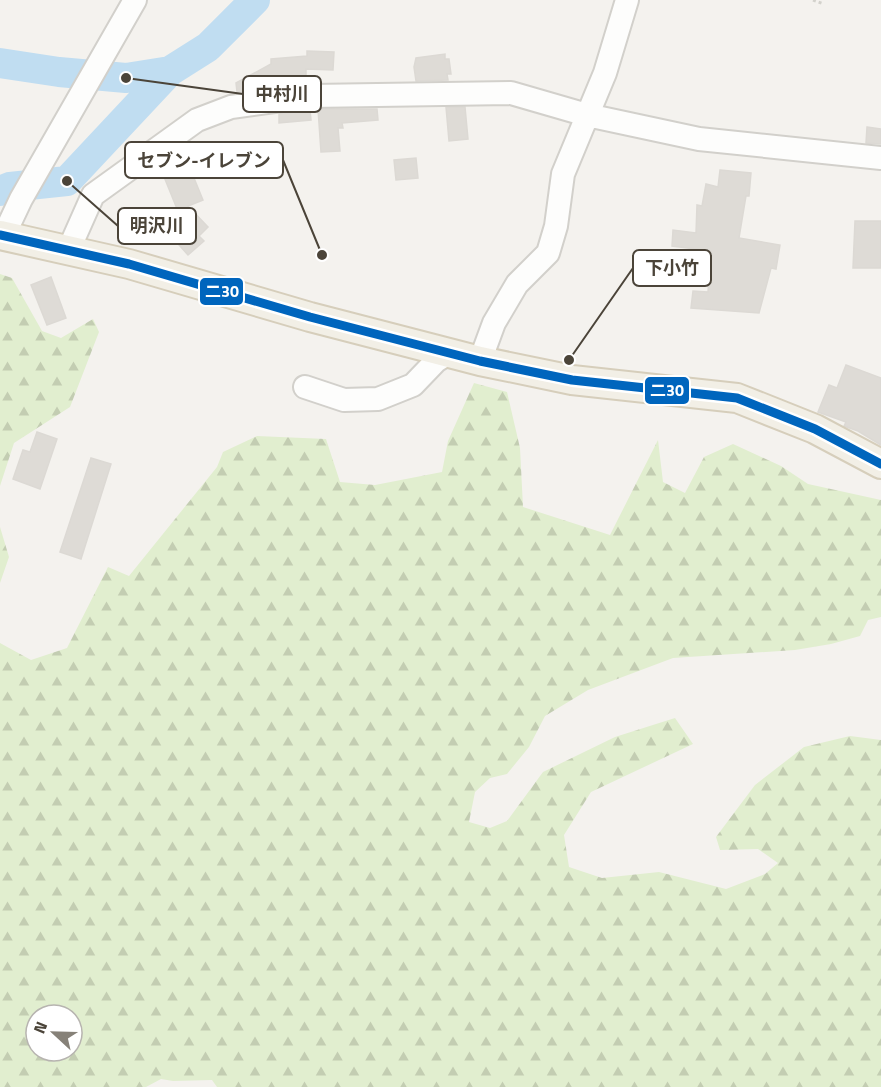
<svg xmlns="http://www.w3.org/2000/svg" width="881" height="1087" viewBox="0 0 881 1087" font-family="'Titillium Web','Noto Sans JP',sans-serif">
<defs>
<pattern id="forest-firs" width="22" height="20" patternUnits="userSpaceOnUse" patternTransform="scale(1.5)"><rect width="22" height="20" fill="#e1eecf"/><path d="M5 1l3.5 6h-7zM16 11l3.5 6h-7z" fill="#c3cdb2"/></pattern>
</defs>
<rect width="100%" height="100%" fill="#f4f2ee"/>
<path fill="url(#forest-firs)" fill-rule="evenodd" d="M0,274L12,278L42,331L61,338L93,319L99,332L70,407L14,443L0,486Z
M474,383L507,392L520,448L523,507L610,535L658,440L663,482L685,493L704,457L733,444L781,466L808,484L881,500V617L868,620L860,636L831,644L795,650L673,658L588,690L545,716L529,747L507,774L490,778L475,792L469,822L490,828L507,821L543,772L615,737L675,718L693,744L591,792L564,835L569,867L602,878L659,872L726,889L765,874L778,863L758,849L720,850L716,837L755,785L804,747L850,736L881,740V1087H217L212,1080L173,1081L161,1079L146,1087H0V643L31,660L67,648L108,567L129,576L217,467L223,452L257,436L326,439L340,482L375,485L442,472L448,441ZM36,1015H72V1051H36Z
M0,527L9,557L0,583Z"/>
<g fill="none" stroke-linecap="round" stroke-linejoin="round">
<path stroke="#c0ddf1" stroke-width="30" d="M0,63L59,72L126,78L170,71L208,47L255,0
M0,191L10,187L67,181L170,71"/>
</g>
<path fill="#dedbd6" stroke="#dcd9d4" stroke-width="1.5" d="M307,51L334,52L333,70L306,69V83L237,92L236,83L271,64V59L307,56Z
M445,54V59H449L451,74H447L448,80L416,81L414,67L416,58Z
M446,107H465L468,139L449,141Z
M318,109H377L378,120L342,123L343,128H338L340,151L321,152Z
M310,110L311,120L279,123V114Z
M867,127L881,129V144L866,143Z
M185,156L203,200L188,206L208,227L199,236L204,241L188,255L172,237L184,226L160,167Z
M416,158L418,178L396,180L394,160Z
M720,170L751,173L749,196H746L739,238L780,245L776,269L771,268L759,313L691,308L693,291L708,292L711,251L672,246L673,230L696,233L697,205L702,206L706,184L718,187Z
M855,221H881V268H853Z
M51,277L66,318L47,325L31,285Z
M846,365L881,378V445L858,431L844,426L846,422L818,412L829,385L837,388Z
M37,432L57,439L40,489L13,479L23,450L30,452Z
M91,458L111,464L81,559L60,552Z"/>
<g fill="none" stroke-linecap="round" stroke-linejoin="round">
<defs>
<path id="minor" d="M4,235L21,199L135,0
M69,249L93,195L197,120L231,107L311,96L511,93L587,115L699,139L881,158
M480,361L494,323L517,284L548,253L556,226L563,174L605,73L627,0
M305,387L344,400L378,399L413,385L436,361L449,353"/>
<path id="major" d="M0,235L129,264L310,317L480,361L572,380L737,398L815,429L881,464"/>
</defs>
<use href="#minor" stroke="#d2d0cb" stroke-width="26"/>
<use href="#major" stroke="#d6cebb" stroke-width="32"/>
<path stroke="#d3d2cc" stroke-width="3" stroke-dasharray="3 3" stroke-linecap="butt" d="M813,0L824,4"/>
<use href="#minor" stroke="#fdfdfc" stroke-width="22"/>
<use href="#major" stroke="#f2efe6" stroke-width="28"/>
<defs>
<path id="bus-1" d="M0,235L129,264L310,317L480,361L572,380L737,398L815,429L881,464"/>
</defs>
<use href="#bus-1" stroke="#fff" stroke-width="14"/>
<use href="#bus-1" stroke="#0065bd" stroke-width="9"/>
</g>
<path fill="none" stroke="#4b4439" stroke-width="2" d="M126 78L243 94M322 255L283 160M67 181L118 226M569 360L633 268"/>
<g fill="#4b4439" stroke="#fff" stroke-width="2">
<circle cx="126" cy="78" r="6"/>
<circle cx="322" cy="255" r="6"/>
<circle cx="67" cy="181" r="6"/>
<circle cx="569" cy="360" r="6"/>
</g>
<g fill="#fff" stroke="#4b4439" stroke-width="2">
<rect x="243" y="76" width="78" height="36" rx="6"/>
<rect x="125" y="142" width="158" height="36" rx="6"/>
<rect x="118" y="208" width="78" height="36" rx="6"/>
<rect x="633" y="250" width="78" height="36" rx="6"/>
</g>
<g font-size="18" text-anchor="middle" font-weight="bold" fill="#4b4439">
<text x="282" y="100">中村川</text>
<text x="204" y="167">セブン-イレブン</text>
<text x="157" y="232">明沢川</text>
<text x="672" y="274">下小竹</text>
</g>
<g stroke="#fff" stroke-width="2">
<rect x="199" y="277" width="45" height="29" rx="6" fill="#0065bd"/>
<rect x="644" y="376" width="46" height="29" rx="6" fill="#0065bd"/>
</g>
<g font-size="16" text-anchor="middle" font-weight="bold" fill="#fff">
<text x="222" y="297">二30</text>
<text x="667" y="396">二30</text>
</g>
<g transform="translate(54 1033) rotate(292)"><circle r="28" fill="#ffffff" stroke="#b7b4b0" stroke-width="1.5"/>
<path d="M0-4.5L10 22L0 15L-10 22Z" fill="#868178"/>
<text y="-9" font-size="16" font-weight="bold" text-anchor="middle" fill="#4b4439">N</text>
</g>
</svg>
